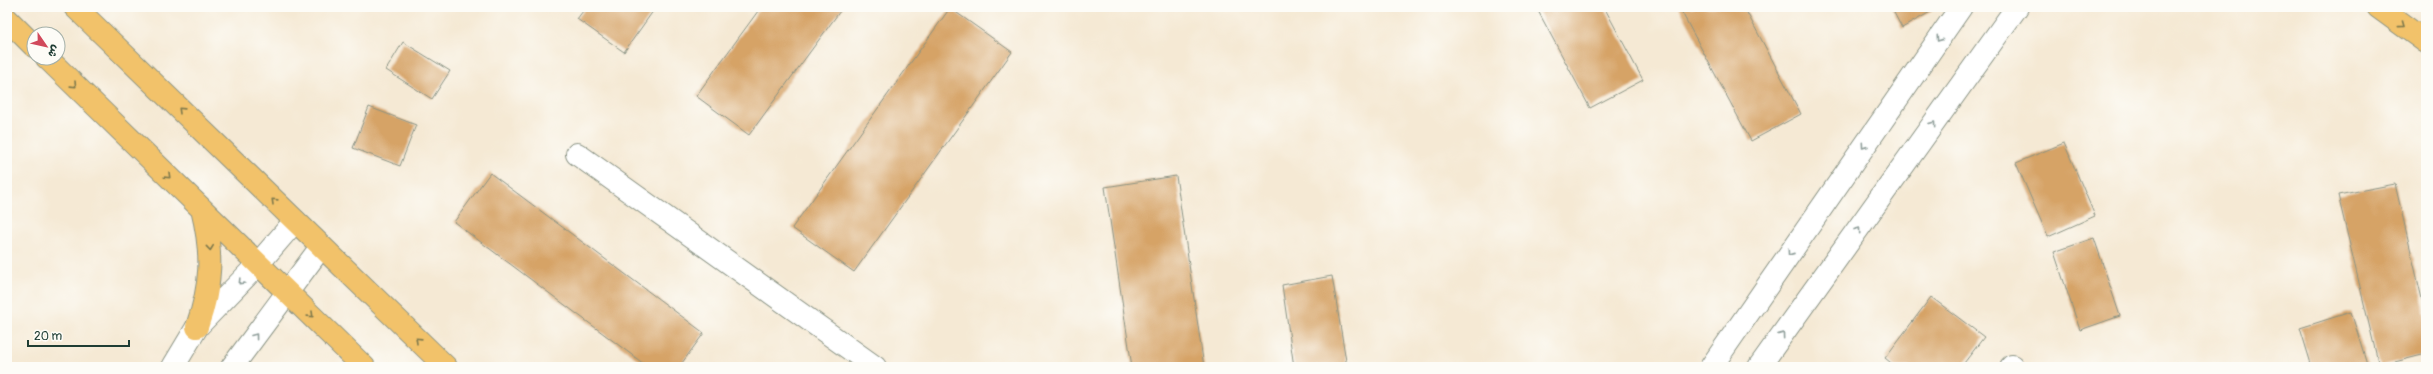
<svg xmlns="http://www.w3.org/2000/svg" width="2433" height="374" viewBox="0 0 2433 374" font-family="Pangolin,'Playpen Sans Arabic',sans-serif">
<rect width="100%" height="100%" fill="#fdfcf7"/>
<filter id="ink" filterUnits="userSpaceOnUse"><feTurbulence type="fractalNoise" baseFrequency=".025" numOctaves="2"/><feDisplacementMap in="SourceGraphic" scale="8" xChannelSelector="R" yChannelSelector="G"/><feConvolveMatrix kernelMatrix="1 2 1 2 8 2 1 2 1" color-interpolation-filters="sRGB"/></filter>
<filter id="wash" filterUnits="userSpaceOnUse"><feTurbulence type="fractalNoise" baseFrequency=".012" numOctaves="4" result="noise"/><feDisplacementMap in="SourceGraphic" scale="16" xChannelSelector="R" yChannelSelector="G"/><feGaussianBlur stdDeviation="0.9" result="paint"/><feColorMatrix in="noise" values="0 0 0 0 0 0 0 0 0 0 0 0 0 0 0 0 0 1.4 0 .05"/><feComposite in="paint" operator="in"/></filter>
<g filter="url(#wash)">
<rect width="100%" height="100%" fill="#f5e9d4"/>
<g id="blocks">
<path fill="#d6a366" d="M586,7H656L624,52L577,19Z
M761,7H843L749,135L696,96Z
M1536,7H1604L1643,80L1590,108Z
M1679,7H1744L1801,114L1751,141Z
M1891,7H1939L1902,28Z
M950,8L1012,52L854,272L792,228Z
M403,42L450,71L432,99L386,70Z
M369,107L416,125L400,166L353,148Z
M2064,143L2095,216L2048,237L2016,163Z
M490,173L704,333L679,367H648L454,222Z
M1176,176L1204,367H1132L1105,187Z
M2395,184L2426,316V354L2379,366L2338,195Z
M2094,238L2120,316L2080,330L2054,252Z
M1332,276L1347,367H1294L1282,285Z
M1931,297L1984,337L1961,367H1896L1885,358Z
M2351,312L2368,367H2312L2300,328Z"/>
</g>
</g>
<g filter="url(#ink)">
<use href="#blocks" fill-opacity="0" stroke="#8a9384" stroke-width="1"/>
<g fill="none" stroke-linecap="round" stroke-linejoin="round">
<defs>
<path id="minor" d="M577,154L875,367
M173,367L197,327L258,264L295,221
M232,367L321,247
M1711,367L1961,7
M1759,367L2017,7
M2011,367L2012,366"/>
<path id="major" d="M75,7L446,367
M2378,7L2426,42
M7,19L34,46
M47,58L364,367
M197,327C212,284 213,254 202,209"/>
</defs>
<use href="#minor" stroke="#8a9384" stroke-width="24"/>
<use href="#major" stroke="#8a9384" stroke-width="24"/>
<use href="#minor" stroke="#fff" stroke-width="22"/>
<use href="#major" stroke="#f2c26a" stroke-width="22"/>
</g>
<defs><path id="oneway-chevron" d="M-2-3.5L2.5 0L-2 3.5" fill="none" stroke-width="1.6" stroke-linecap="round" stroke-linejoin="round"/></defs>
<g stroke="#7e794c">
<use href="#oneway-chevron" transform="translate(2402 25) rotate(36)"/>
<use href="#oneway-chevron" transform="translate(74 85) rotate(44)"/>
<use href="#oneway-chevron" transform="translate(181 110) rotate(-136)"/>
<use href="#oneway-chevron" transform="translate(168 176) rotate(44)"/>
<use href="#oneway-chevron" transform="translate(274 201) rotate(-136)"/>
<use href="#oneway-chevron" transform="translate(210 248) rotate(84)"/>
<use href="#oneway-chevron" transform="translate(311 315) rotate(44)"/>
<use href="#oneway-chevron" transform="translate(418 340) rotate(-136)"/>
</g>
<g stroke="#8f9e9a">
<use href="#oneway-chevron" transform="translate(1939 39) rotate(125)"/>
<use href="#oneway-chevron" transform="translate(1933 124) rotate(-54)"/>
<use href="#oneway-chevron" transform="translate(1864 146) rotate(125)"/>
<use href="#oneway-chevron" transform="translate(1858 230) rotate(-54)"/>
<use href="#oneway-chevron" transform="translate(1790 253) rotate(125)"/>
<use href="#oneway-chevron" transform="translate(241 282) rotate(134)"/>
<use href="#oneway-chevron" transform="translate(1782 335) rotate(-54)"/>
<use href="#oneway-chevron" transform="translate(255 336) rotate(-53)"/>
</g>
</g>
<rect width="2433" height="374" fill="none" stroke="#fdfcf7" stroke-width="24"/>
<g transform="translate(46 46) rotate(124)"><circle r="19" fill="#fdfcf7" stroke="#a4b0a9"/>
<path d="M0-3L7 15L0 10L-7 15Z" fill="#d1495b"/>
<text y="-6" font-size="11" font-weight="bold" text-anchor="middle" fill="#1f3d34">ش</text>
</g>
<path d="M28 340v6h101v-6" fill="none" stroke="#1f3d34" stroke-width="2"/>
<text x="34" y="340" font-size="12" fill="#1f3d34" stroke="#fdfcf7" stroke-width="3" paint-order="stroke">20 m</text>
</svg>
